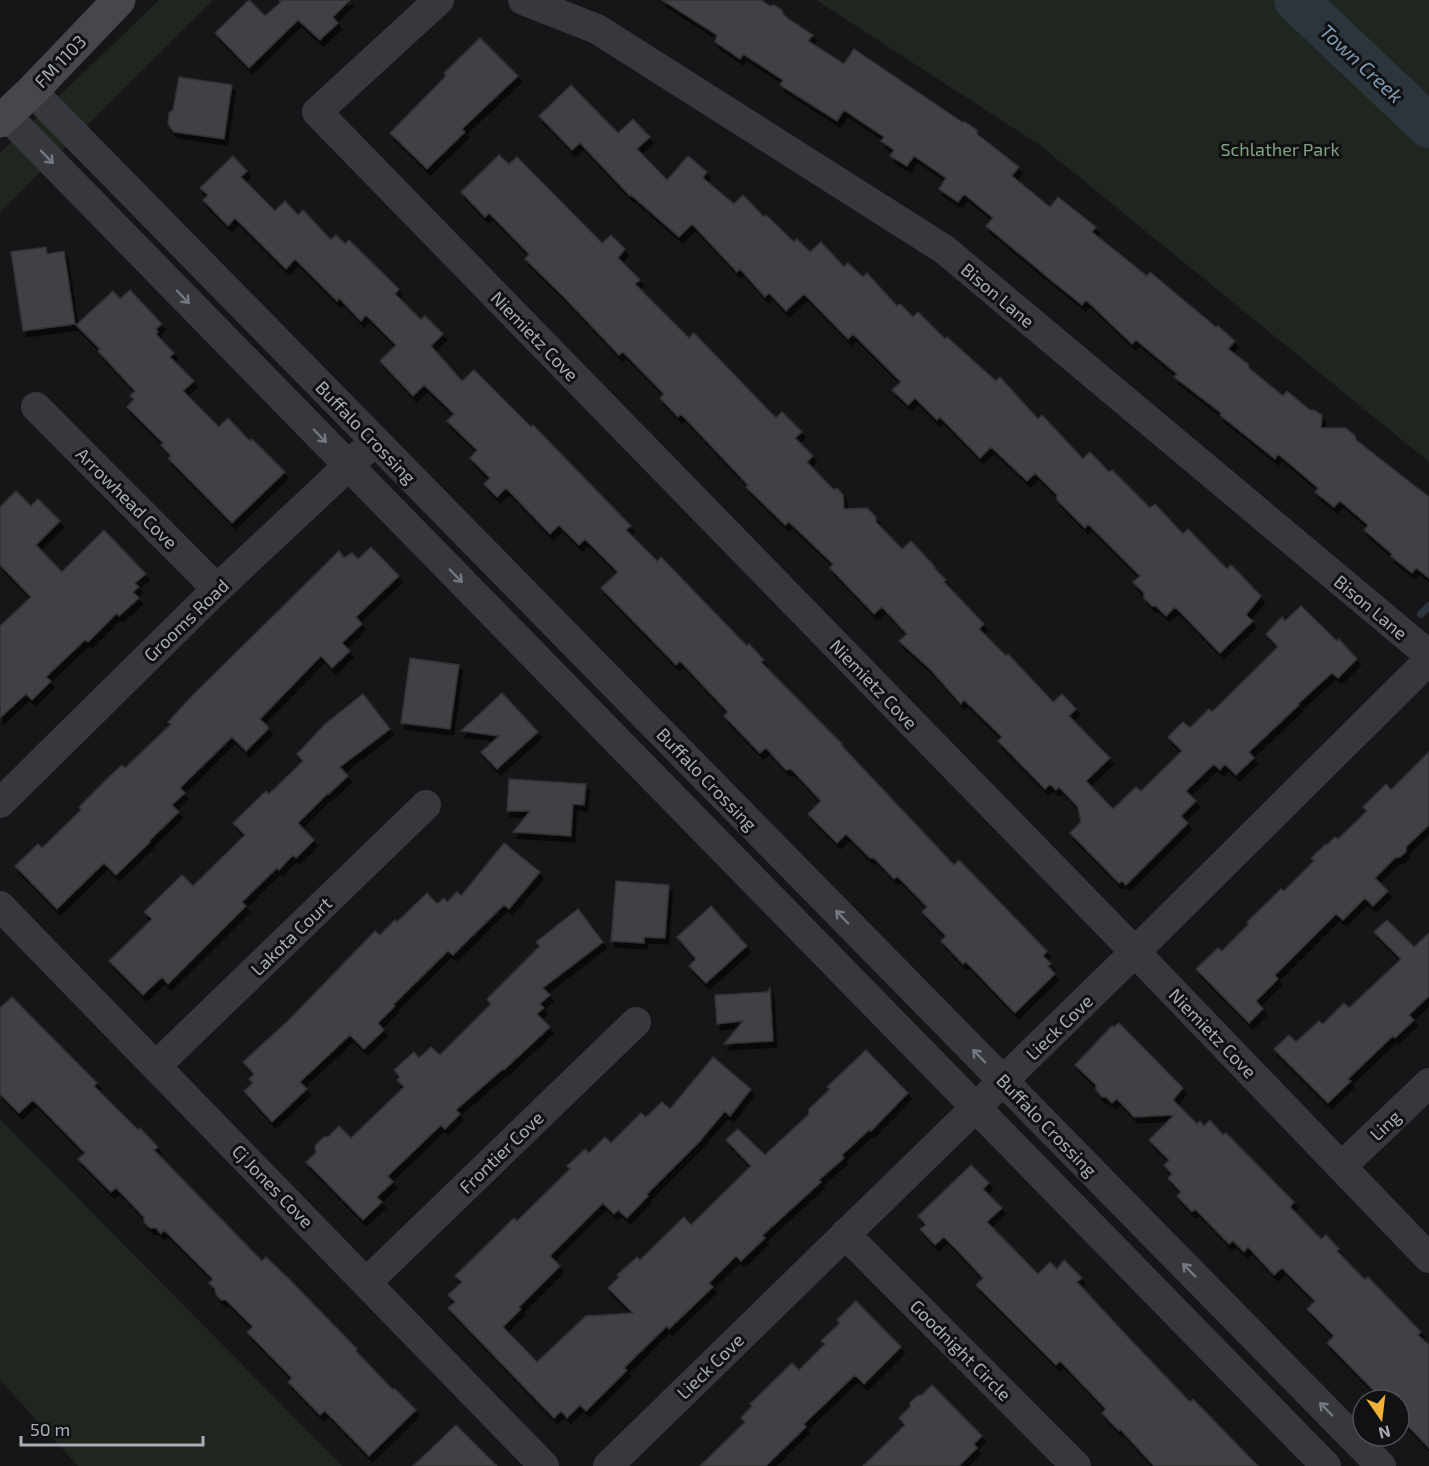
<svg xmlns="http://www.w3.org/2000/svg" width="1429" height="1466" viewBox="0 0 1429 1466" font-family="'Exo 2',sans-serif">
<defs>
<filter id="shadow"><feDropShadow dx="3.5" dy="6" stdDeviation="0" flood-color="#0009"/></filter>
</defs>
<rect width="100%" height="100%" fill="#161618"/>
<path fill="#1e261f" d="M159,0H213L0,212V153Z
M816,0H1429V462L1041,146Z
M0,1119L342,1466H78L0,1380Z"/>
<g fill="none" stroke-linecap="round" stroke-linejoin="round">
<path stroke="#2c353c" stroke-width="8" d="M1421,614L1429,606"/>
<path stroke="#2c353c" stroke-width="44" d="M1296,0L1429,126"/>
</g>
<path fill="#404145" stroke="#303034" stroke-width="1.5" filter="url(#shadow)" d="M249,0L265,16L281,2L279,0H350L333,17L338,23L320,40L298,20L249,68L215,33Z
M662,0H761L770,6L774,5L782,10L783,14L790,20L813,35L808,41L844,64L854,49L962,122H965L977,130V134L1019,167L1012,176L1050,207L1058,197L1096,227L1092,232L1147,276L1150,272L1216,327L1218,326L1235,341L1228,349L1248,364L1249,368L1283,396L1287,391L1310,410H1314L1322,415L1321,428H1346L1355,436L1356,440L1429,497V578L1416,568L1412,573L1391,556L1392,554L1364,530L1368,525L1340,501L1334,507L1315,492L1318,488L1278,454L1275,459L1220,415L1221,413L1174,377L1177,374L1136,340L1132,344L1086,300L1082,305L1052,281L986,226L993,218L964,194L958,202L939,189L946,178L914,156L907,166L890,156L894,150L881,141L884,137L860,121L844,110L837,121L780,85L783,80L743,54L740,59L715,42L717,35Z
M480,38L518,76L462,129L465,132L427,169L390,133L446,76L444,73Z
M179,77L232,85L224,139L174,132L168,124L169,113L173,110Z
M571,85L618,133L633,119L650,137L637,149L667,180L688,156L707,172L703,178L734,204L743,195L764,217L766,215L794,242L797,239L810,252L821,242L844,267L848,263L863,277L867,273L897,306L900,304L913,317L918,312L945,339L947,337L996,381L1000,377L1038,419L1042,415L1083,459L1090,452L1109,472L1112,470L1150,508L1155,504L1183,534L1188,529L1227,569L1231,565L1238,572L1261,596L1246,615L1253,621L1220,653L1175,607L1166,616L1156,606H1152L1144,598V593L1133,582L1140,576L1088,524L1085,528L1057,500V495L1035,473L1027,481L991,447L980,458L940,417L937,420L915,398L908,405L892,390L901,382L853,334L848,339L804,294L786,311L769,293L765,297L740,269L737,272L692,224L679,237L631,195L630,196L580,143L572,150L539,116Z
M499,155L509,164L517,157L602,243L611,235L625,249L618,258L640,280L635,284L689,338L694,333L776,418L782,412L802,432L795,438L813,456L807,462L833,489H838L843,495L844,509L867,508L876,517V522L902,549L911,541L935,567L934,568L946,580L944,582L984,624L979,629L1006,656L1008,654L1053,702L1062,694L1076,709L1069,716L1110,758L1086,781L1113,809L1136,787L1141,791L1182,751L1168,737L1183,722L1190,728L1209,709L1212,712L1278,647L1266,634L1282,617L1285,621L1301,606L1337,641L1339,639L1357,659L1338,678L1332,673L1298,704L1299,705L1249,752L1254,758L1236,775L1225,764L1220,770L1214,764L1186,791L1196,801L1181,816L1188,823L1126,885L1122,881L1119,883L1070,833L1081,822L1078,807L1059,787L1056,790L1050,784L1045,789L998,741L1002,737L964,700L961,704L930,669L899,641L907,634L882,607L874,614L830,568L833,564L789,522L785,525L746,487L748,485L681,414L678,417L660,398L664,394L623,352L619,355L563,296L525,259L529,254L489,213L485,217L461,192Z
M233,156L247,171L241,177L275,211L285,201L298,215L303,210L331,240L336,235L345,244L349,240L399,289L395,294L421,320L425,316L443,334L431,346L462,381L474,370L531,427L533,425L631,526L626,530L657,561L661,557L747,646L749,644L764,660L761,662L842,744L841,745L954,865L959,860L1047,951L1043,956L1051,964L1048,966L1055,974L1015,1013L966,962L963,964L941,941L946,936L922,912L927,907L897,876L894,879L874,858H870L846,834L837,843L808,814L821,801L791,769L786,770L766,748L760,753L724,716L728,712L680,661L676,665L601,588L618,572L585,539L579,545L559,525L550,534L506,488L497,497L484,484L490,478L470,458L477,450L447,421L454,414L424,385L413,396L380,361L396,345L366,315L361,321L339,298L337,301L295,259L286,269L235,218L228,226L203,200L208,195L200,188Z
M46,247L47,254L64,251L75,324L23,331L11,252Z
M130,290L162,324L156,329L158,332L156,334L174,353L170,357L194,381L183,391L219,427L228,418L250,441L252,439L285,472L232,523L168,458L171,456L161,445L163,443L127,407L134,399L130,396L135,391L98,351L100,349L76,325L113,291L120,299Z
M16,491L31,506L38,499L60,521L36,545L62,572L104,530L146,574L135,583L139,587L133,592L139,598L119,616L117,613L88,642L85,640L46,677L51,681L32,700L26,694L0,718V626L31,597L0,565V507Z
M371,547L399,576L356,617L362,624L342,643L350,651L332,668L321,656L260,719L269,728L246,751L232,737L180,788L185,793L172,805L179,812L149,841L150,842L116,875L104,863L57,909L15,866L38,844L42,848L81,810L79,807L110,776L122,765L125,768L171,724L168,722L192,696L339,551L344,558L352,553L358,559Z
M410,658L459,665L450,729L401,723Z
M502,693L538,732L497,769L481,752L499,736L461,731Z
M363,694L390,729L340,767L348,776L329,794L328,793L298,823L314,840L296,858L293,855L279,870L277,868L242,902L246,906L168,984L162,977L143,995L109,961L152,919L144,912L182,875L193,886L245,835L233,823L266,791L269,794L303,761L297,754L325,724Z
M1429,752V825L1406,847V852L1400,857L1395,858L1375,878L1388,891L1373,906L1365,898L1343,920L1336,914L1275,975L1278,979L1256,1001L1263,1009L1249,1023L1196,969L1218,948L1222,951L1249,924L1247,922L1281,889L1284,891L1314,861L1311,858L1326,844L1327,845L1335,837L1338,839L1367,811L1363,807L1386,784L1391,790Z
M509,779L586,784L584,805L573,804L571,836L513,832L530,811H507Z
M504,843L540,872L509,909L504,905L453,955L448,951L394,1004L395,1006L378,1023L384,1030L364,1049L350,1035L300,1082L307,1089L272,1122L244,1091L253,1083L249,1079L254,1074L243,1062L289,1020L375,931L380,935L395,920L397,922L427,893L437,904L444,898L447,902L457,892L461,896Z
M616,881L669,885L665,938L644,937V943L611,941Z
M711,906L747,946L706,983L689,966L696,959L677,937Z
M578,909L603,942L543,988L550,995L540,1004L544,1008L537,1014L550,1027L504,1070L503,1069L456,1110L460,1114L445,1129L441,1125L388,1176L393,1182L377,1197L382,1202L363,1220L306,1162L316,1153L315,1146L324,1137H328L339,1126L351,1138L404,1087L397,1080L400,1077L394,1070L414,1052L419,1058L431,1047L440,1055L491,1004L487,999L540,946L536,942Z
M1387,920L1414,947L1429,933V996L1409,1015L1414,1020L1395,1038L1393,1036L1348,1079L1351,1081L1328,1103L1274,1049L1289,1035L1296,1042L1319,1021L1323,1024L1344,1003L1349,1008L1401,959L1374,932Z
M770,988L773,1041L724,1044L743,1021L717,1024L715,995L767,992Z
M12,997L97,1083L94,1086L138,1130L140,1128L158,1147L154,1150L262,1261L266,1257L289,1279L357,1349L356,1351L393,1390L394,1388L416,1410L369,1456L325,1411L320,1415L288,1382L292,1378L247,1332L253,1327L226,1300H221L216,1294L215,1289L209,1283L213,1279L164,1230L161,1234L156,1228H150L144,1222V1217L116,1188L111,1192L78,1159L85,1153L33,1100L19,1113L0,1094V1008Z
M1119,1023L1183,1088L1173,1100L1197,1124L1200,1121L1204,1126L1210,1120L1223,1135L1226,1133L1294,1202L1290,1207L1321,1239L1326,1235L1339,1249L1337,1251L1365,1280L1368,1277L1421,1332L1418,1335L1429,1345V1448L1399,1417V1400H1383L1327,1343L1334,1336L1307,1309L1315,1301L1282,1268L1274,1275L1248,1247L1244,1252L1233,1241L1229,1244L1195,1209L1192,1212L1177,1196L1181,1192L1168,1178L1172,1174L1164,1165L1169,1160L1149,1140L1174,1115L1134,1117L1117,1099L1112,1103L1106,1097H1102L1096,1090V1085L1075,1065L1112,1026L1114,1027Z
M866,1050L908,1093L871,1131L869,1130L842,1155L844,1158L819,1180L821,1182L762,1236L765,1238L741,1261L736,1256L709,1283L713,1287L669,1329L667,1326L624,1368L627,1370L586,1411L580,1405L567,1418L561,1411L554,1418L448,1308L455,1302L448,1295L462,1282L455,1276L514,1218L517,1221L570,1169L567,1166L585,1149L589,1153L605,1137L611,1143L641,1113L646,1117L662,1102L670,1109L713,1057L751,1089L730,1116L725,1111L700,1141L647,1194L648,1196L627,1218L618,1210L614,1214L603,1203L550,1256L560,1266L519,1307L521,1309L503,1327L537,1362L586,1316L633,1313L608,1288L619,1277L617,1275L637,1257L640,1260L684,1217L691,1225L751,1166L726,1140L738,1129L765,1155L809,1114V1109L830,1089L827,1087Z
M971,1165L989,1183L983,1189L1002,1208L987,1222L1038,1274L1050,1262L1057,1269L1064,1260L1082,1278L1077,1282L1128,1337L1190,1402L1193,1399L1258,1466H1154L1120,1429L1119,1431L1102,1413L1106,1409L1060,1361L1056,1365L976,1285L983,1278L958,1251L944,1237L935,1245L920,1229L926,1225L918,1216Z
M856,1301L901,1347L864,1384L855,1375L804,1424L806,1427L766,1466H700L745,1422L741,1418L752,1406L750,1404L792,1363L799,1370L825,1344L821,1341L840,1323L837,1320Z
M932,1385L982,1436L974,1444L977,1448L959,1466H863L905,1425L899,1418L910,1407V1403L917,1396L922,1395Z
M456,1425L497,1466H413Z"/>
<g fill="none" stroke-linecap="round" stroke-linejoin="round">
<path stroke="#37383d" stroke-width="30" d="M439,0L317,112L1135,952L1429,1258
M523,0L597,29L945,250L1429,655
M32,91L1381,1466
M6,115L1326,1466
M36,407L217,589
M0,803L217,589L362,453
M0,906L544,1466
M156,1066L426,805
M1341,1167L1429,1083
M845,1234L1076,1466
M367,1282L636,1022
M608,1466L1135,952L1429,660"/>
<path stroke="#45474d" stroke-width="33" d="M0,121L32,91L119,0"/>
</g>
<defs><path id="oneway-shaft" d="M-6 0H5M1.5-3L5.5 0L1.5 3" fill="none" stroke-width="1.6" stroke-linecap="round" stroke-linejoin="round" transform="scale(1.5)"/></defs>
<g stroke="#757881">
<use href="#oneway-shaft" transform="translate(47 157) rotate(46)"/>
<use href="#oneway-shaft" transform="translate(183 297) rotate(46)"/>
<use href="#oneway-shaft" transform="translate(320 436) rotate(46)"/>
<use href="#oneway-shaft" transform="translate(456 576) rotate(46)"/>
<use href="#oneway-shaft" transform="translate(842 917) rotate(-134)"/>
<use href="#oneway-shaft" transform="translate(979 1056) rotate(-134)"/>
<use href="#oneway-shaft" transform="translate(1189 1270) rotate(-134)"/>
<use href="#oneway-shaft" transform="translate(1326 1409) rotate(-134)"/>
</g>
<g text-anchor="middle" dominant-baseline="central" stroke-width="6" stroke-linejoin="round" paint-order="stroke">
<g font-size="18" fill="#a8adb8" stroke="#111113">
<text transform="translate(60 61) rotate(-46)">FM 1103</text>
<text transform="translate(998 295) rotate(40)">Bison Lane</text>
<text transform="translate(535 336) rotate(46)">Niemietz Cove</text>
<text transform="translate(366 432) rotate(46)">Buffalo Crossing</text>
<text transform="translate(127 498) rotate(45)">Arrowhead Cove</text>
<text transform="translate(1371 607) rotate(40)">Bison Lane</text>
<text transform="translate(186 620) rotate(-44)">Grooms Road</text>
<text transform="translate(874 684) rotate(46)">Niemietz Cove</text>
<text transform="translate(707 779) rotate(46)">Buffalo Crossing</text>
<text transform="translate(291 936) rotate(-44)">Lakota Court</text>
<text transform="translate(1059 1027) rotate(-44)">Lieck Cove</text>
<text transform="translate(1213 1033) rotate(46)">Niemietz Cove</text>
<text transform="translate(1047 1125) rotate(46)">Buffalo Crossing</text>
<text transform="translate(1385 1125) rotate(-44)">Ling</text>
<text transform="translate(501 1152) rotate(-44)">Frontier Cove</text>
<text transform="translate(273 1186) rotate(46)">Cj Jones Cove</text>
<text transform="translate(961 1350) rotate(45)">Goodnight Circle</text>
<text transform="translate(710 1366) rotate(-44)">Lieck Cove</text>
</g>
<g font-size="18" fill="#7fa381" stroke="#111113">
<text x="1280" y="149">Schlather Park</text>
</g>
<g font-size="20" font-style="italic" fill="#7f9bb3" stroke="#111113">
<text transform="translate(1362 63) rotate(43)">Town Creek</text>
</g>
</g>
<g transform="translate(1381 1418) rotate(166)"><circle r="28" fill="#111113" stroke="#4d4f55" stroke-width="1.5"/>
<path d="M0-4.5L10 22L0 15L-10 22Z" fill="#f2b134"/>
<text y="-9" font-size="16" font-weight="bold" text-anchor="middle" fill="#a8adb8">N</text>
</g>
<path d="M21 1436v9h182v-9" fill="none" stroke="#a8adb8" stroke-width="3"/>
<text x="30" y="1436" font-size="18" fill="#a8adb8" stroke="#111113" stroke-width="4.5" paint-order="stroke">50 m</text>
</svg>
